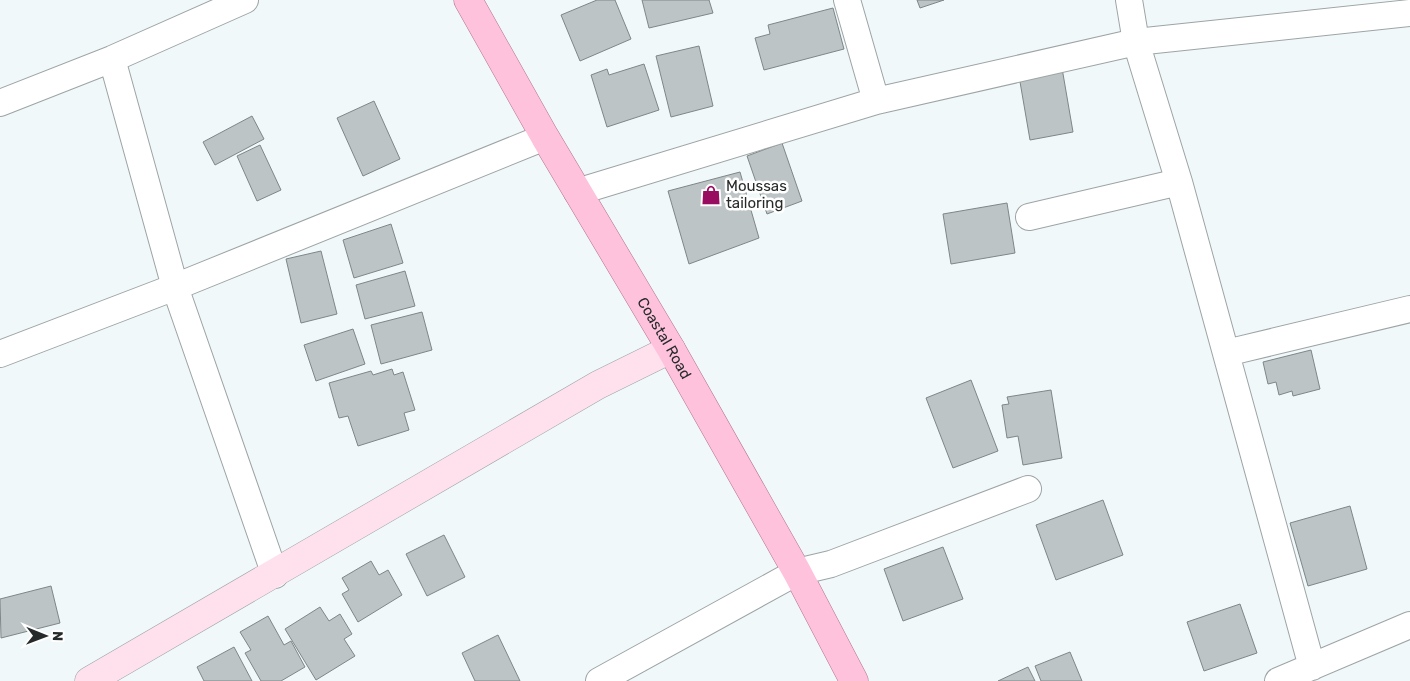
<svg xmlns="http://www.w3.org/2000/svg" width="1410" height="681" viewBox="0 0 1410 681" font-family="Rubik,sans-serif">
<rect width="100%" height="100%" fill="#f0f8f9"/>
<path fill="#bdc4c6" stroke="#7f8687" d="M597,0H615L631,39L580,61L561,15Z
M642,0H709L713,13L649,28Z
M917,0H944L920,8Z
M833,8L844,49L764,70L755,38L770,34L768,25Z
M699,46L713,106L671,117L656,56Z
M644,64L659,110L607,127L591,75L607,69L609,75Z
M1062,68L1073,132L1030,140L1019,76Z
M374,101L400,159L363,176L337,118Z
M252,116L264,139L215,165L203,142Z
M782,143L802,201L767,214L747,156Z
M260,145L281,190L257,201L237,156Z
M740,172L759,238L689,264L668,191Z
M1007,203L1015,253L951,264L943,214Z
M391,224L403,263L354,278L343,240Z
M321,251L337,314L301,323L286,259Z
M405,271L415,306L365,319L356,285Z
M422,312L432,350L381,364L371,325Z
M353,329L365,364L316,381L304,345Z
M1311,350L1320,389L1293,396L1292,391L1279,395L1276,382L1268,384L1263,362Z
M392,369L394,375L403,372L415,410L404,413L409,430L358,446L348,416L339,418L329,383L371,371L373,375Z
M971,380L998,451L953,468L926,398Z
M1051,390L1062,458L1023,465L1018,436L1007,438L1002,405L1009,404L1007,397Z
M1103,500L1123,555L1056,580L1036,525Z
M1350,506L1367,569L1308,586L1290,523Z
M444,535L465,577L427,596L406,554Z
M943,547L963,599L903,621L884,569Z
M371,561L379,575L388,570L402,595L358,622L342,594L349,590L342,578Z
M51,586L60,623L1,638L0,599Z
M1240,604L1257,653L1204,671L1187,622Z
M320,607L329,621L340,614L352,634L344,639L355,656L316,680L285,629Z
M268,616L284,645L291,641L305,667L281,681H261L245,653L251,650L240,632Z
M498,635L520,681H475L462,653Z
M234,647L252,681H204L197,667Z
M1070,652L1082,681H1041L1035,666Z
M1028,667L1035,681H998Z"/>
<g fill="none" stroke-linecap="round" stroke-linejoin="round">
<defs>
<path id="street" d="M847,0L876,101
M1129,0L1136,42L1179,182L1312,667
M112,59L175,287L275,575
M0,103L112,59L245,0
M577,192L876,101L1136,42L1410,13
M1029,217L1179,182
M1226,353L1410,309
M0,354L175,287L545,137
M599,681L797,572L831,564L1028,489
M1278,681L1410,625"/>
<path id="secondary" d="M89,681L598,385L671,349"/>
<g id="primary">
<path id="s1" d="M468,0L545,137L671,349L797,572L854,681"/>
</g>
</defs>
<use href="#street" stroke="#9da4a5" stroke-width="28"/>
<use href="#secondary" stroke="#9da4a5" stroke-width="29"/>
<use href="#primary" stroke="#b37390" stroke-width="29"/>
<use href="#street" stroke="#fff" stroke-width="26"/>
<use href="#secondary" stroke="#ffe1ee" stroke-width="28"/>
<use href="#primary" stroke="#fec2dd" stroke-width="28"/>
</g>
<defs>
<symbol id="shop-bare" viewBox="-9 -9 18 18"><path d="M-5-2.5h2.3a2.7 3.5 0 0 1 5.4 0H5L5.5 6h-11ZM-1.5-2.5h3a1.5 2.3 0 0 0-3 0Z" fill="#980d60" stroke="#fff" stroke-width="2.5" paint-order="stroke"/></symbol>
</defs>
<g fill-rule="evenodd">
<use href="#shop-bare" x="697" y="181" width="28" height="28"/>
</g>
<g text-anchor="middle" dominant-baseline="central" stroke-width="5" stroke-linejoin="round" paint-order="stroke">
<g font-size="15" fill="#272a2a" stroke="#fff" text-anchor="start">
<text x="726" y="186">Moussas<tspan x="726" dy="17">tailoring</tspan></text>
</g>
<g font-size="15" fill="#272a2a" stroke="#fff">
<text stroke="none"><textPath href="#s1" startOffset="391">Coastal Road</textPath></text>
</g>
</g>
<g transform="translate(45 636) rotate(91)" stroke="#ffffff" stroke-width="4" paint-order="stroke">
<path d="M0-4L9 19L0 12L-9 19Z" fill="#272a2a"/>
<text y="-8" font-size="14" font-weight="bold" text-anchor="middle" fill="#272a2a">N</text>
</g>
</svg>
